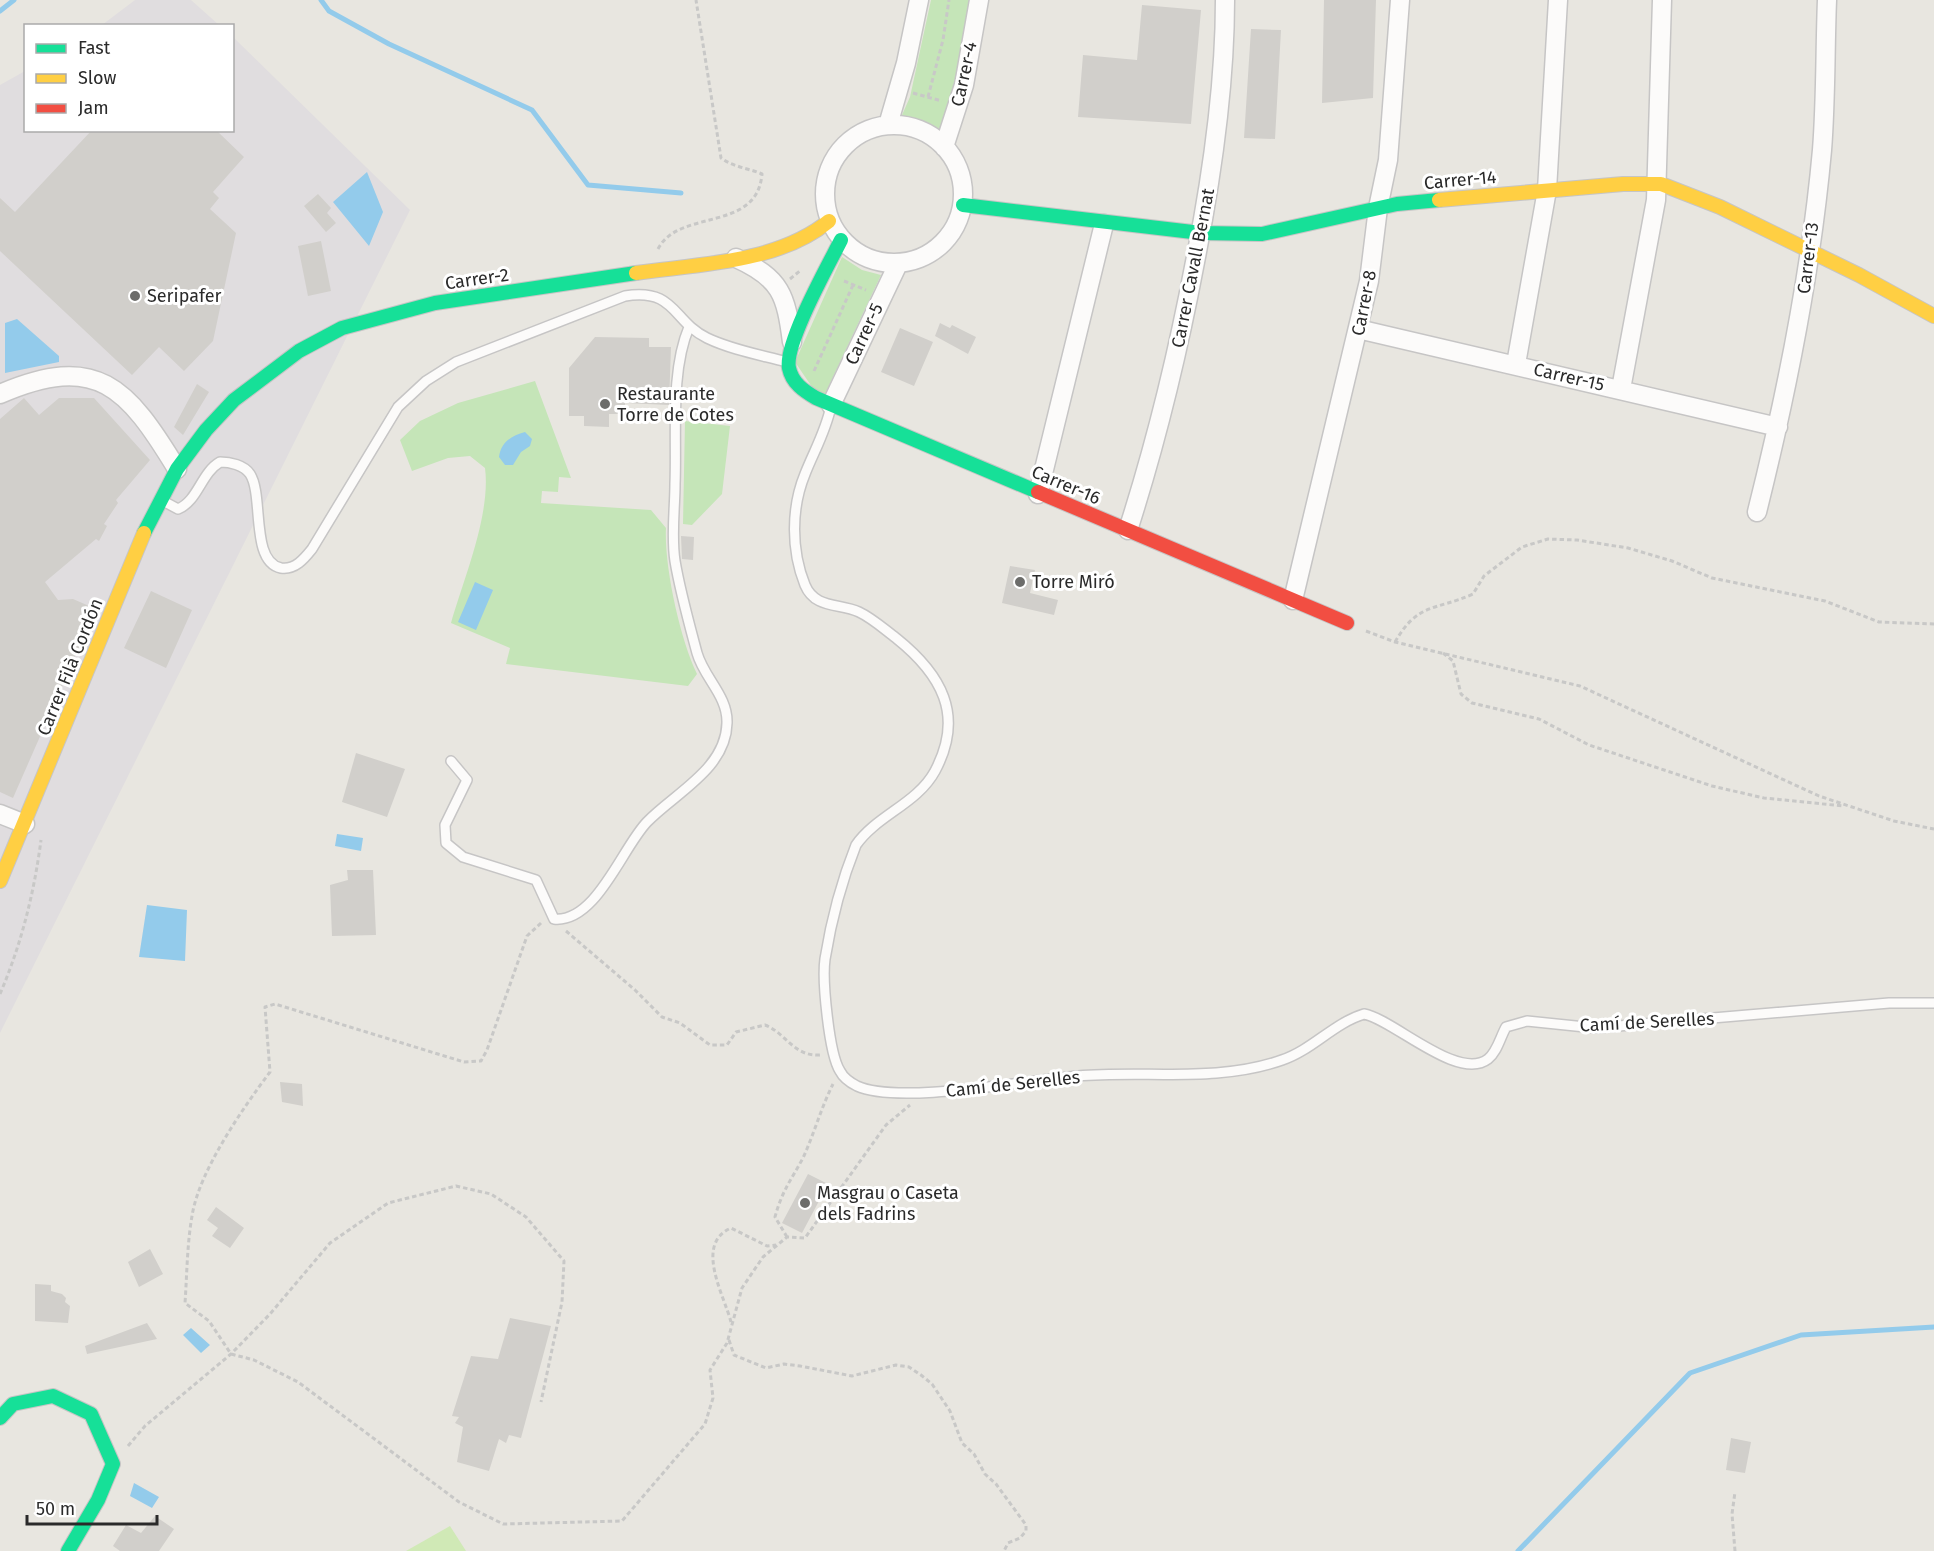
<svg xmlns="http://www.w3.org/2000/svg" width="1934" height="1551" viewBox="0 0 1934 1551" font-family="'Fira Sans',sans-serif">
<rect width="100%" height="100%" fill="#e8e6e0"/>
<path fill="#e0dddf" d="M135,0H191L219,25H102Z
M233,37L410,210L0,1033V85L25,71L26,130H232Z"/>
<path fill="#c5e5b8" d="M931,0H970L967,39L943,133L931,125L902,115L910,97Z
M842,257L862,270L881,275L825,394L814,390L795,362Z
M535,381L571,478L559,477L558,492L542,491L541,503L651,510L666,528C664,566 680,639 697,674L688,686L506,664L510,648L451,623C464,578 491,514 485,468L470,456L448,458L412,471L400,440L420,421L458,403Z
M685,421L730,426L722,494L692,525L683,524Z"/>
<path fill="#d0e9b6" d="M450,1526L466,1551H406Z"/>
<path fill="#93cbeb" d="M367,172L383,212L369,246L333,202Z
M17,319L59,356V362L5,373V323Z
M525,432L532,439L530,446L521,452L513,465H505L499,457C501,442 511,436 525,432Z
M475,582L493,590L476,630L458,622Z
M337,834L363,838L361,851L335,846Z
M147,905L187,910L185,961L139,957Z
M191,1328L210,1345L201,1353L183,1335Z
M134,1483L159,1497L152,1508L130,1496Z"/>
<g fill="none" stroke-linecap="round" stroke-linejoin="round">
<path stroke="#93cbeb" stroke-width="5" d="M321,0L329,11L389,44L532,110L588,185L681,193
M0,11L14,0
M1518,1551L1690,1373L1801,1335L1934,1327"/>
</g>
<path fill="#d1cfcb" d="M1324,0H1376L1373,98L1322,103Z
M1142,5L1201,10L1191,124L1078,117L1083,55L1137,60Z
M1251,29L1281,30L1275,139L1244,138Z
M92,130H216L244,157L213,192L219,198L210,209L236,233L213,341L184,371L159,347L132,375L0,251V198L15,212Z
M318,194L331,208L327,213L336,223L326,232L304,206Z
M321,241L331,291L308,296L298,246Z
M940,323L950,328L952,325L976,337L968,354L935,336Z
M900,328L933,342L914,386L881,372Z
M595,337L649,338V347H671L669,405L625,403V414H609V427L584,426V416H569V368Z
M197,384L209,392L183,435L174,427Z
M24,398L39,415L59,398H94L150,460L116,500L118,503L104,524L107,526L99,541L96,539L45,582L58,600L73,599L96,609L13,798L0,792V419Z
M681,536L694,537L693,560L682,559Z
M1010,566L1035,570L1030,593L1058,600L1054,615L1002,603Z
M151,591L192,610L166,668L124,648Z
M356,753L405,769L387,817L342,802Z
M347,870H373L376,935L332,936L330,885L348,880Z
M280,1082L302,1084L303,1106L282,1102Z
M808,1174L828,1184L802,1233L782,1223Z
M216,1207L244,1228L230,1248L212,1236L218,1228L207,1220Z
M150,1249L163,1274L139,1287L128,1262Z
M35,1284L51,1285V1291L62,1294L66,1298L65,1302L70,1306L68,1323L35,1321Z
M510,1318L551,1326L521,1438L509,1435L506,1443L499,1439L489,1471L457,1462L463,1427L455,1423L459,1417L452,1416L471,1356L498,1359Z
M147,1323L157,1339L87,1354L85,1346Z
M1731,1438L1751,1442L1745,1473L1726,1470Z
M155,1516L174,1529L159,1551H120L113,1546L126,1525L141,1533Z"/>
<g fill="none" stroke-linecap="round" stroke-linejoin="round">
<defs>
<path id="lane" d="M831,406C826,431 814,451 805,474C791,508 791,550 805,585C815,609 839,603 859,612C872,618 884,629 896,638C941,674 965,715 935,771C917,804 877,815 856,845C842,880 831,922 825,959C822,980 829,1054 840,1071C843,1077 851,1083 857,1086C898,1105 1029,1080 1078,1076C1145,1070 1217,1083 1282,1060C1312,1050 1334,1023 1364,1014C1393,1019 1458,1082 1488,1059C1497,1052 1500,1038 1506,1027L1527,1021L1595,1028L1889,1003H1934
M163,501L178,509C198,501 201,473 220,462C230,462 244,465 250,474C264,495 250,562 281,568C295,570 304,559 312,549L398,407L426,381L456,362L625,296C676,288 672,321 707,338C732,350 761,355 787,362
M451,761L467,780L445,825L446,843L463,857L536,880L554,919C596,923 622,848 647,822C675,793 726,769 727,723C728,696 704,678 697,653C689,623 680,591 675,561C671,536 675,508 675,484C677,435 670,372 689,327"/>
<path id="street" d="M825 194a69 69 0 1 1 138 0a69 69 0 1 1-138 0Z
M888,125L906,63L919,0
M944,147L964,85L979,0
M736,258C781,278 786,295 792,342
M1358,329L1778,427
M1516,364L1547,190L1558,0
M1621,389L1656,200L1662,0
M0,394C97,352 127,387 177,469
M831,405L898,264
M1038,494L1104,224
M1757,512C1787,392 1811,273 1822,150C1826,100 1825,50 1827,0
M1128,530C1156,443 1178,352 1195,262C1212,176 1225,88 1225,0
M1293,600L1369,281L1378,208L1388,160L1400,0
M0,814L25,824"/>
<path id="fast" d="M963,205L1201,233L1262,234L1397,204L1439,200
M841,240C829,264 784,344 789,368C792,383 804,391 816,398L1038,492
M144,533L177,469L206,430L234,400L299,351L342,328L435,303L636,273
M0,1418L13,1404L53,1396L91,1414L113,1464L98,1500L68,1551"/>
<path id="slow" d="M1439,200L1623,184H1661L1720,207L1859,275L1934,316
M636,273C699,264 778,263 829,221
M0,881L144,533"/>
<path id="jam" d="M1038,492L1347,623"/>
</defs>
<use href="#lane" stroke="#c6c5c5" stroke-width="12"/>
<use href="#street" stroke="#c6c5c5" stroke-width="21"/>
<use href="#fast" stroke="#c6c5c5" stroke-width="16"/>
<use href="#slow" stroke="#c6c5c5" stroke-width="16"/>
<use href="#jam" stroke="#c6c5c5" stroke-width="16"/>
<path stroke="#c8c8c7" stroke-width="3" stroke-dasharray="4.5 3" stroke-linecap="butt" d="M913,93L942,101
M928,97L943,40L949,0
M658,249C679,208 757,233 762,174C748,168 733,167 721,158L696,0
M790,279L801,270
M844,281L866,290
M814,371L853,285
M1366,631L1395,642L1580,686L1819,796L1894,821L1934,829
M1395,642C1418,602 1435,611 1473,594L1484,576L1522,547L1548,539L1577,540L1628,548L1672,561L1712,578L1825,601L1879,622L1934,624
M1443,653L1453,661L1461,694L1472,703L1539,719L1589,745L1712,786L1764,798L1843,806
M541,923L527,936L487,1050L481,1061L464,1062L275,1004L265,1007L270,1072C243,1108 199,1171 192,1216C187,1245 187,1274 185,1303L209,1321L231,1354L254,1360L298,1382L459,1502L503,1524L622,1521L705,1424L713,1398L710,1370L727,1343L742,1288L763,1257L787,1237L805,1238L886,1125L910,1105
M566,931L635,990L662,1017L680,1023L710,1045H727L736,1032L765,1025C786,1033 794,1057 820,1055
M0,994C21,945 34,894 41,840
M787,1237L775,1217C782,1191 791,1180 803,1158C814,1134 821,1108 833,1084
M731,1322C724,1295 694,1244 731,1228L767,1246L776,1245
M729,1340L734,1355L766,1368L784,1364L800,1366L852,1376L896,1365L909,1367L921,1375L932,1384L950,1411L962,1443L974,1454L985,1474L996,1484L1026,1525V1531L1020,1538L1008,1543L1004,1551
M128,1446L145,1426L231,1354L270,1314L330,1243L388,1203L456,1186L491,1194L526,1217L564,1261L562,1302L541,1402
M1735,1551L1732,1514L1735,1492"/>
<use href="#lane" stroke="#fcfbfa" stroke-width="9"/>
<use href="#street" stroke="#fcfbfa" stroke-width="18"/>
<use href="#fast" stroke="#16e098" stroke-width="14"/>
<use href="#slow" stroke="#ffcf43" stroke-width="14"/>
<use href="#jam" stroke="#f24e42" stroke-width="14"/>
</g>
<g fill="#6c6c6a" stroke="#fff" stroke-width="2">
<circle cx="135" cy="296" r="6"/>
<circle cx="605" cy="404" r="6"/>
<circle cx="1020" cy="582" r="6"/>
<circle cx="805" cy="1203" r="6"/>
</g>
<g text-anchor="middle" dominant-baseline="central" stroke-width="6" stroke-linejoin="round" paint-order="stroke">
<g font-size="18" fill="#2a2a2a" stroke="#fff">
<text transform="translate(964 74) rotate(-78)">Carrer-4</text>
<text transform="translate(1460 180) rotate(-5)">Carrer-14</text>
<text transform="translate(1808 258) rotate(-83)">Carrer-13</text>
<text transform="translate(1193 268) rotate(-79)">Carrer Cavall Bernat</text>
<text transform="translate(477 279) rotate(-8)">Carrer-2</text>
<text transform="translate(1364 303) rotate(-79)">Carrer-8</text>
<text transform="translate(864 334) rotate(-65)">Carrer-5</text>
<text transform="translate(1569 377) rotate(13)">Carrer-15</text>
<text transform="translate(1066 485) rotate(23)">Carrer-16</text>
<text transform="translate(70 667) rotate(-68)">Carrer Filà Cordón</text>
<text transform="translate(1647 1022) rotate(-3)">Camí de Serelles</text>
<text transform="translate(1013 1084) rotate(-6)">Camí de Serelles</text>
</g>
<g font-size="18" fill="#2a2a2a" stroke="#fff" text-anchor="start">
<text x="147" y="296">Seripafer</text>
<text x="617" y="394">Restaurante<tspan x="617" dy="21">Torre de Cotes</tspan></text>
<text x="1032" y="582">Torre Miró</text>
<text x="817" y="1193">Masgrau o Caseta<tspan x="817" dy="21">dels Fadrins</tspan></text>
</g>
</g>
<rect x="24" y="24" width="210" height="108" fill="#ffffff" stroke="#aaaaaa" stroke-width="1.5"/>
<rect x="36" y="44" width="30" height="9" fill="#16e098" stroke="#aaaaaa" stroke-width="1.5"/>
<text x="78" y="54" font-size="18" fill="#2a2a2a">Fast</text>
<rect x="36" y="74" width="30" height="9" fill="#ffcf43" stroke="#aaaaaa" stroke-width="1.5"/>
<text x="78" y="84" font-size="18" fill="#2a2a2a">Slow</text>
<rect x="36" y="104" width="30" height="9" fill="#f24e42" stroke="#aaaaaa" stroke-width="1.5"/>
<text x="78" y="114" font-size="18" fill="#2a2a2a">Jam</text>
<path d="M27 1515v9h130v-9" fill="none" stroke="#2a2a2a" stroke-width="3"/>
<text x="36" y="1515" font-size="18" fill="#2a2a2a" stroke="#ffffff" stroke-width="4.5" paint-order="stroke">50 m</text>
</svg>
